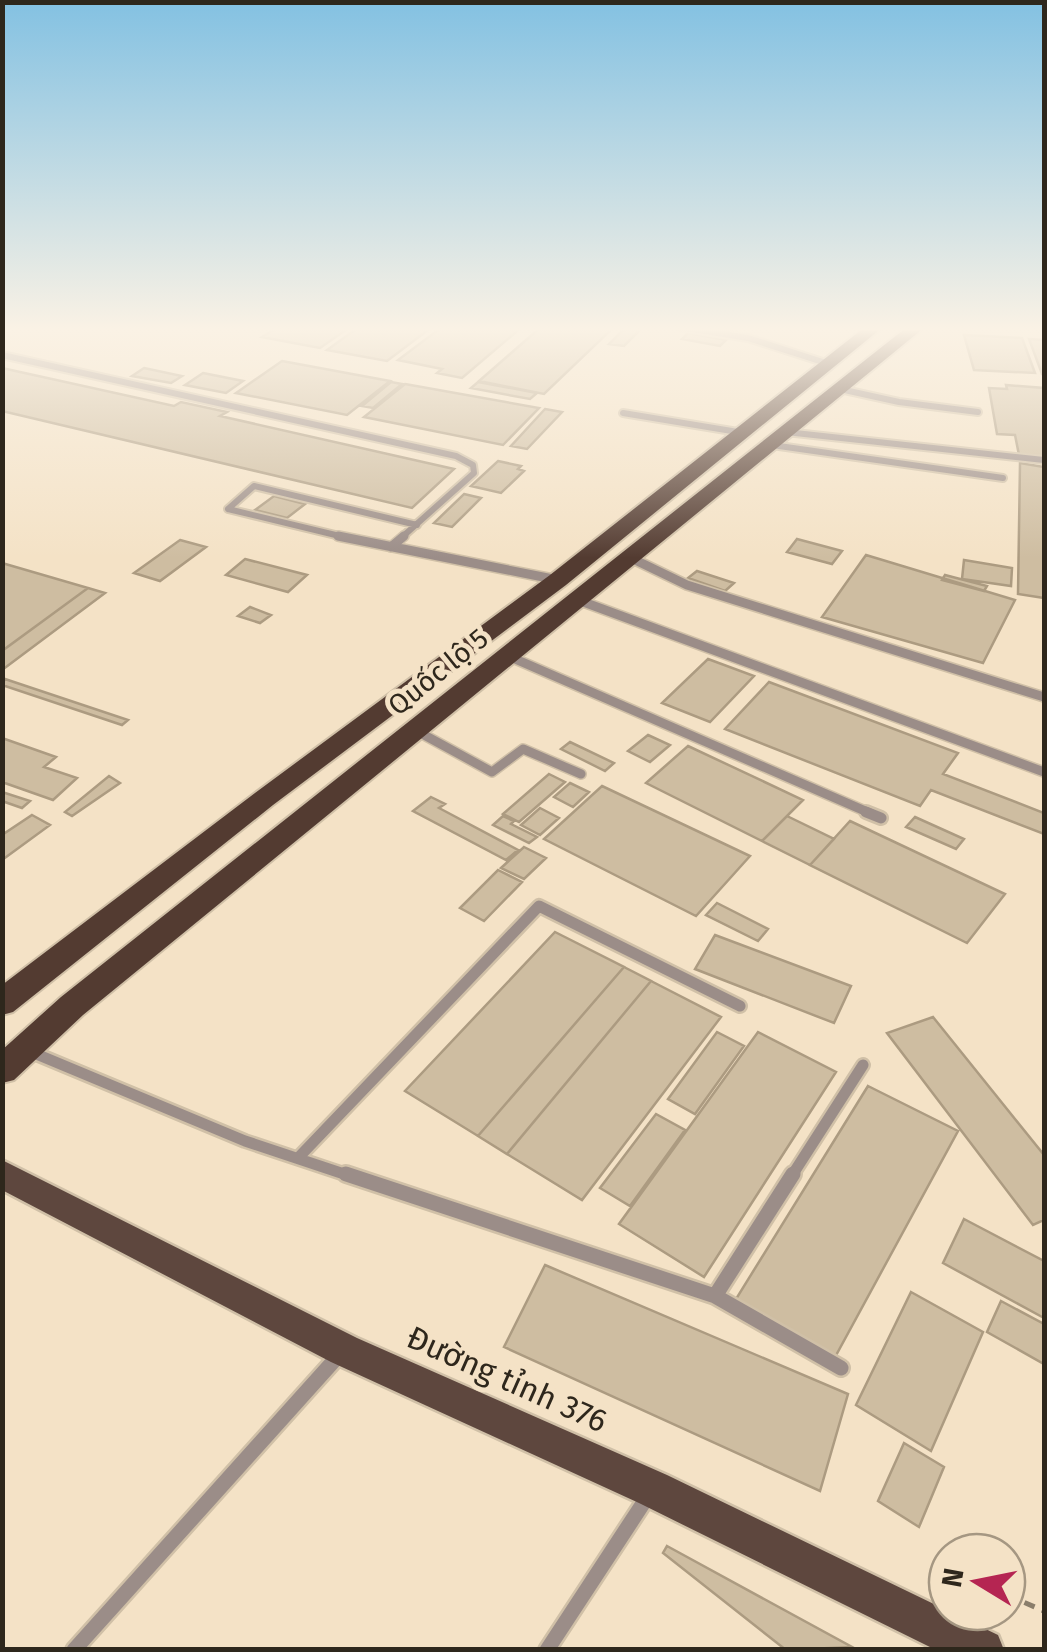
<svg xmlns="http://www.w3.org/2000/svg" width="1047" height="1652" viewBox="0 0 1047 1652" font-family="'Fira Sans',sans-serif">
<rect width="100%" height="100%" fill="#f4e2c6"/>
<path fill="#cebda1" stroke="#ac9b81" stroke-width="2.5" d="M278,327H350L320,348L262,337Z
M359,327H432L387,361L327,350Z
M442,327H522L462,378L437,373L442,369L398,360Z
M541,327H614L544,394L479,381Z
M626,327H643L624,346L609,344Z
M688,333L726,340L720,346L682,339Z
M964,335L1022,338L1035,373L974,370Z
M1029,339L1044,340V374H1042Z
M282,361L390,381L347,415L236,393Z
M2,368L174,406L181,402L227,412L220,416L454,469L412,508L2,411Z
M144,368L182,376L171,383L132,376Z
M203,373L243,381L226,393L185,385Z
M391,382L402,384L373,408L362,406Z
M478,382L537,393L530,399L471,388Z
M405,384L539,408L503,445L364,417Z
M1006,385L1044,388V458L1019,455L1015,435L997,434L989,388L1007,389Z
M545,409L562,412L527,449L511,446Z
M498,461L521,466L518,469L524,471L501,493L471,486Z
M1020,463L1044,467V598L1018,594Z
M464,494L481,498L452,527L434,523Z
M274,496L305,504L287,518L255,510Z
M797,539L842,551L832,564L787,552Z
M180,540L206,547L160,581L134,573Z
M866,555L1015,600L983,663L822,617Z
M245,559L307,575L288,592L226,575Z
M964,560L1012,568L1011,586L962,579Z
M2,563L88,588L2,651Z
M697,571L734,583L725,591L688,578Z
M945,575L987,586L984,591L942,580Z
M88,588L105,593L2,670V651Z
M250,607L271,615L260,623L238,616Z
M708,659L754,676L710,722L662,703Z
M5,679L128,720L122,725L2,685Z
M769,682L958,753L943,774L1044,813V834L931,790L920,806L725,729Z
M648,735L670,745L650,762L628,751Z
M2,738L56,757L44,767L77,778L53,800L2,782Z
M570,742L614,763L605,771L561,749Z
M688,746L803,800L762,841L646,783Z
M549,774L565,782L519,822L503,814Z
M109,776L120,783L72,816L65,812Z
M570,783L589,792L573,807L554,797Z
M602,786L750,856L696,916L544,839Z
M2,792L30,801L22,808L2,801Z
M431,797L445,804L439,808L518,850L506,860L413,811Z
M540,808L559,818L540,835L521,825Z
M32,815L50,825L2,860V835Z
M503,816L514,821L511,824L537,837L529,843L493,825Z
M787,816L834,839L810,865L762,841Z
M915,817L964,839L956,849L906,827Z
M850,821L1005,894L967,943L810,865Z
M524,847L546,858L524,879L501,868Z
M498,870L522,882L484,921L460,908Z
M717,903L768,929L758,941L706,915Z
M555,932L624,967L478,1136L405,1091Z
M715,935L851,986L834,1023L695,969Z
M624,967L651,981L507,1154L478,1136Z
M651,981L721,1017L582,1200L507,1154Z
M933,1017L1044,1155V1220L1033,1225L887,1033Z
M717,1032L744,1046L695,1114L668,1099Z
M758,1032L836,1072L704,1277L619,1224Z
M868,1086L958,1131L834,1359L736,1299Z
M656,1114L685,1130L630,1206L600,1188Z
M964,1219L1044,1261V1318L943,1263Z
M545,1265L848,1394L820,1491L504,1347Z
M911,1292L983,1332L931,1451L856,1405Z
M1001,1301L1044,1324V1364L987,1332Z
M904,1443L944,1467L919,1527L878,1501Z
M667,1546L852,1647L786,1650L663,1553Z"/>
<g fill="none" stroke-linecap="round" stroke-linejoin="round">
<defs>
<path id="service-far3" d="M680,327L748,338L829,364
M2,355L456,456L473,465L474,473L401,538
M840,389L899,402L978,412
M623,413L744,433
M786,432L1044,460
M772,445L1003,478
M228,509L348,538
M228,509L254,486L417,525"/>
<path id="service-far2" d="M338,536L558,580
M391,547L404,536
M631,558L687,585L1044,697
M578,600L1044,772
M506,655L872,814
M415,730L492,772L523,749L581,774"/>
<path id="service-far1" d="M866,812L881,818
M29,1051L245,1141L353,1177
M298,1158L539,906L740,1006
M791,1177L863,1065"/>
<path id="service" d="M346,1174L715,1296L841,1368
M715,1296L793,1174
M74,1650L340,1354
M547,1650L648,1496"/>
<path id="primary" d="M2,1160L357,1338L667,1475L998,1635L1004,1650H936L639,1503L331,1362L2,1190Z"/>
<path id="trunk" d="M865,327H883L566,585L273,805L13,1012L2,1015V985L255,793L550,575Z
M907,327H925L83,1015L14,1080L2,1083V1050L61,997Z"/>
</defs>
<use href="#service-far3" stroke="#d0c0a7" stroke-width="10"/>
<use href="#service-far2" stroke="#d0c0a7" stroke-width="12"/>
<use href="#service-far1" stroke="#d0c0a7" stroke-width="16"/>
<use href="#service" stroke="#d0c0a7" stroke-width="20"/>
<use href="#primary" stroke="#d0c0a7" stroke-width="5"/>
<use href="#trunk" stroke="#d0c0a7" stroke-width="4"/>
<path stroke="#8a7e6b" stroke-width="5" stroke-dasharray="11 8" stroke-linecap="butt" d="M1007,1595L1044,1611"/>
<use href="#service-far3" stroke="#9b8d88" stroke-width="6"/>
<use href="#service-far2" stroke="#9b8d88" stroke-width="9"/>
<use href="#service-far1" stroke="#9b8d88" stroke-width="11"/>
<use href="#service" stroke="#9b8d88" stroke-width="15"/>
<use href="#primary" fill="#5e473e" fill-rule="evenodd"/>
<use href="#trunk" fill="#533b31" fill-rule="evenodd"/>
</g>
<linearGradient id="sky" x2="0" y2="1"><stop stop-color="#83c1e2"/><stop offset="0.59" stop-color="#faf2e5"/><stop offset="1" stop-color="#faf2e5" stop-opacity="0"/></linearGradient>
<rect width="1047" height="558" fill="url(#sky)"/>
<g text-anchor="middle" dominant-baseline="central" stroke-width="10" stroke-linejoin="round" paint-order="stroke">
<g font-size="28" fill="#2e271c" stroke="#f4e2c6">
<text transform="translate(438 672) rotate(-39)">Quốc lộ 5</text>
</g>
<g font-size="32" fill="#2e271c" stroke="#f4e2c6">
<text transform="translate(507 1379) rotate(24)">Đường tỉnh 376</text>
</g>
</g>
<rect width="1047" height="1652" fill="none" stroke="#2e271c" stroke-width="10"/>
<g transform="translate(977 1582) rotate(280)"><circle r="48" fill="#f4e2c6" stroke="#a59782" stroke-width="2.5"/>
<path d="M0-8L18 38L0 25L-18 38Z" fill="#b52552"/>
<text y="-15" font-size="28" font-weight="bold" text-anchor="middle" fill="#2e271c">N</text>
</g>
</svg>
